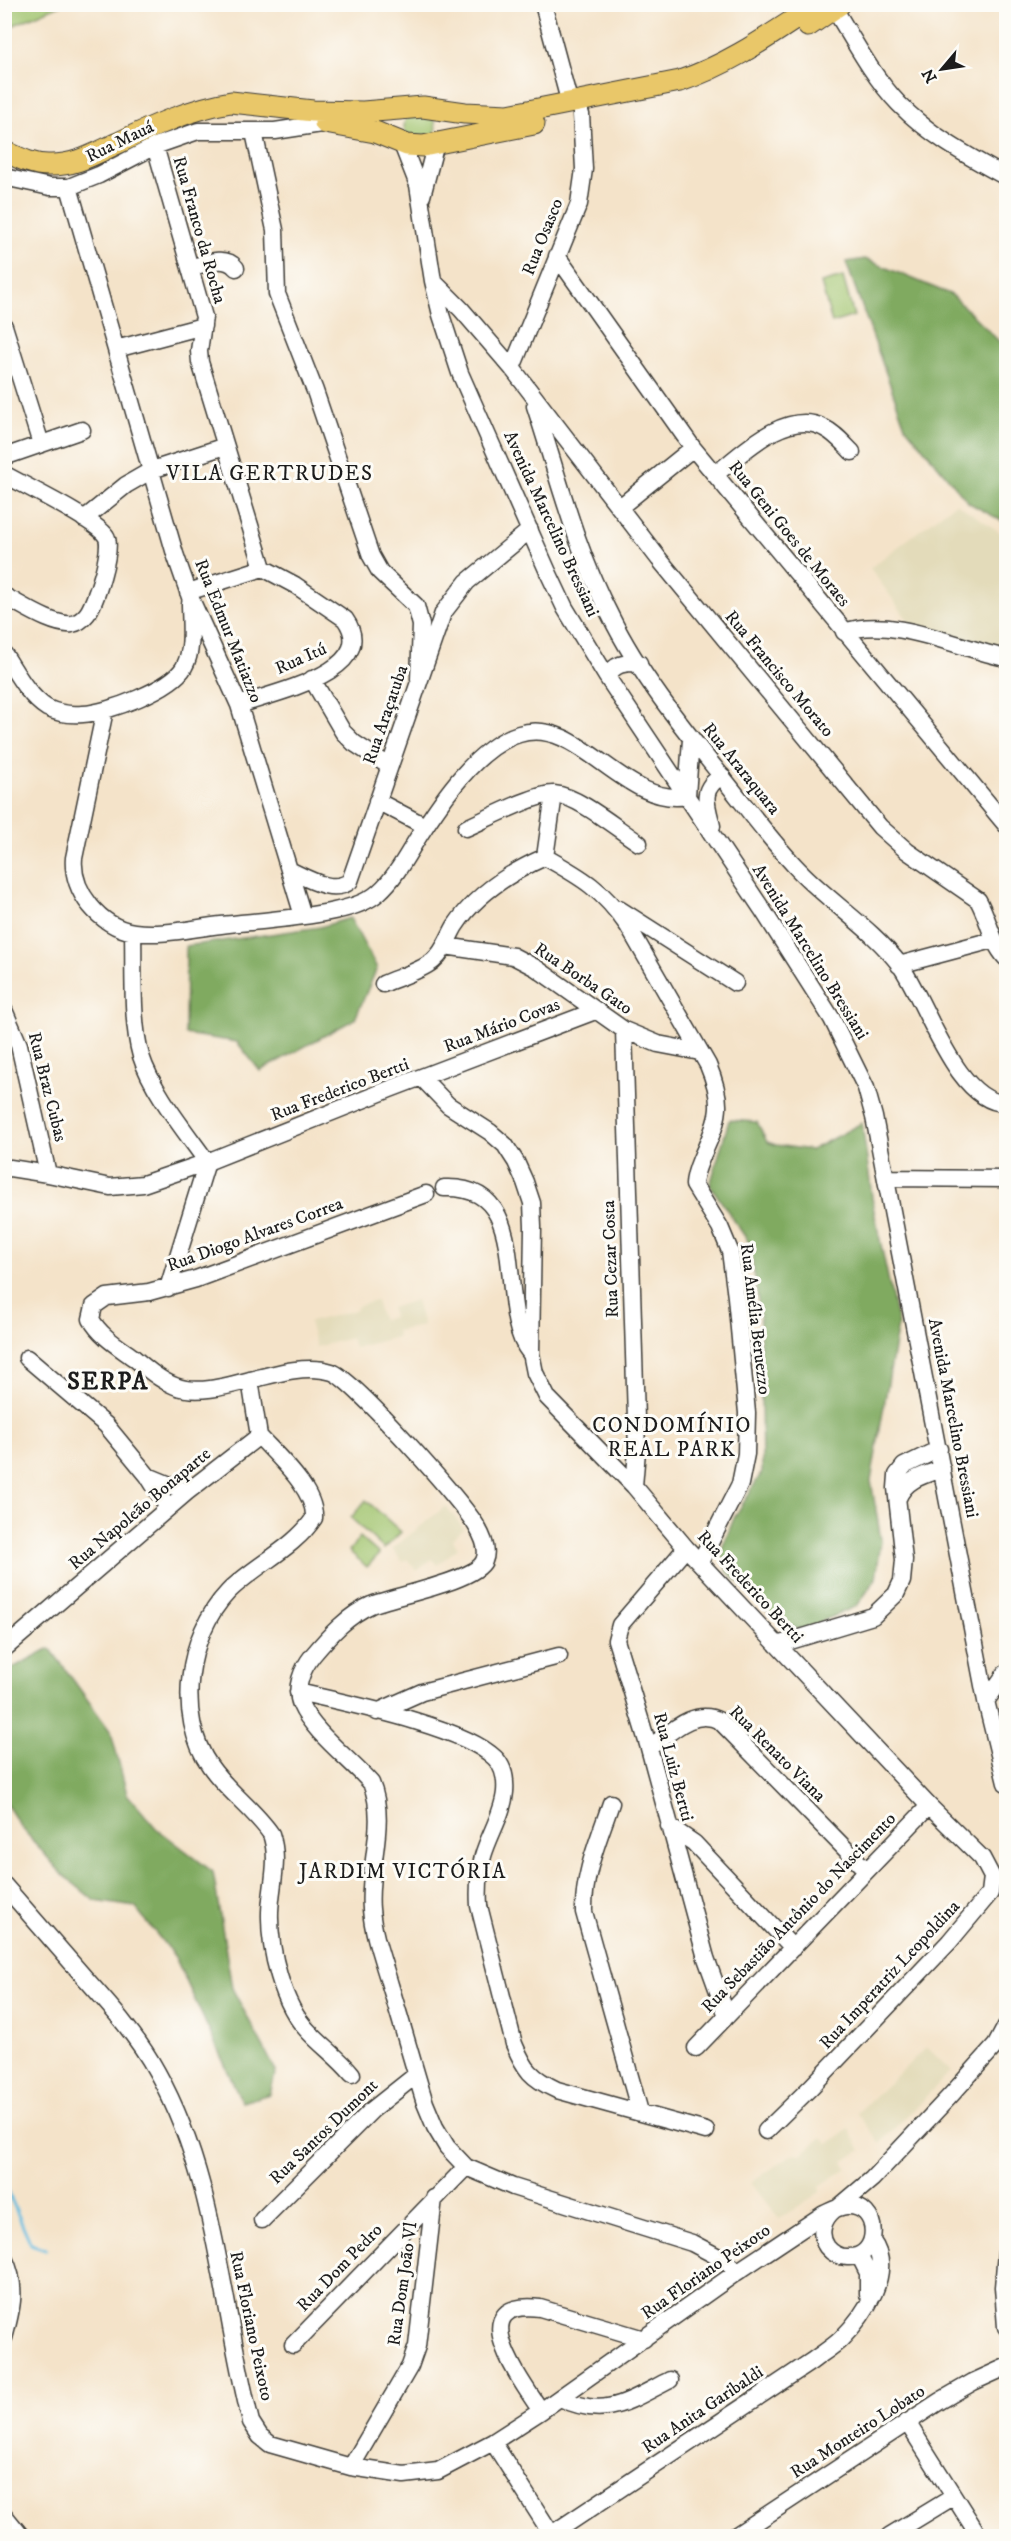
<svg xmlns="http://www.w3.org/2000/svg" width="1011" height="2541" viewBox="0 0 1011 2541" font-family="'IM FELL DW Pica',serif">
<rect width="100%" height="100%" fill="#fdfcf7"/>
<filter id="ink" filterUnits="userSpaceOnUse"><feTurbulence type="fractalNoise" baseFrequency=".0167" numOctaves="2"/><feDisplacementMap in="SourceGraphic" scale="12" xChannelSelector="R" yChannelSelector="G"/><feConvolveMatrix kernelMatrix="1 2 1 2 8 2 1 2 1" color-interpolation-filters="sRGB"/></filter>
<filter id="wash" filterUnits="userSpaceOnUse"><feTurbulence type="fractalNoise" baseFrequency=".008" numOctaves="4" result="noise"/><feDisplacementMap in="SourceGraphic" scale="24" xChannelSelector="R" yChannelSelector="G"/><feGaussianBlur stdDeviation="1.35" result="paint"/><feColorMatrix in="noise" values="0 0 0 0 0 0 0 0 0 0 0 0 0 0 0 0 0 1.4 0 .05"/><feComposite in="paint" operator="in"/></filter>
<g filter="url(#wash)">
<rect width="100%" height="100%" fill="#f4e3c9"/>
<path fill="#e3dbba" d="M956,503L1006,536V651L910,623L870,568Z
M416,1300L423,1326L396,1331L397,1337L354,1348L351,1338L316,1347L309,1322L356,1310L358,1306L376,1301L382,1320L393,1317L391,1308Z
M446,1506L464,1529L452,1539L458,1548L437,1565L432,1559L417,1571L407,1559L403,1562L392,1549Z
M927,2047L951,2071L880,2143L857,2113Z
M849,2129L861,2150L843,2162L847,2168L820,2186V2192L779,2219L751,2183L794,2153L801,2154L822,2137L828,2144Z"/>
<path fill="#a1c46e" stroke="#5e7045" stroke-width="1.5" d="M5,4H60V5L5,29Z
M425,114L435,121L436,131L429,139L406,135L404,127L405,119L412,115Z
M843,277L854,316L832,323L821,283Z
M366,1500L401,1532L384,1549L351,1518Z
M360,1537L379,1554L367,1567L349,1551Z"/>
<path fill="#80aa61" stroke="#4e633e" stroke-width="1.5" d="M865,259L952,295L1006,348V523L969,503L905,426L846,262Z
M350,918L377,968L355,1019L260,1071L237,1042L185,1034L186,946L320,927Z
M729,1120L757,1122L767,1142L776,1145L811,1150L862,1123L874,1211L898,1325L871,1481L881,1540L876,1579L857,1606L802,1630L777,1621L727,1571L721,1551L734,1518L762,1472L760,1316L750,1244L710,1185Z
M50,1648L111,1732L127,1794L156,1828L213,1872L232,1988L276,2071L270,2094L242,2102L175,1957L135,1907L95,1901L62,1874L21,1827L5,1802V1672Z"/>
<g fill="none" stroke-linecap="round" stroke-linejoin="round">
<path stroke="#62bbdf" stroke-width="3" d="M4,2183L31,2244L46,2249"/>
</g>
</g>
<g filter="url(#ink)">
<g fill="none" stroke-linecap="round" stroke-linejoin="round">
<defs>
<path id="minor" d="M543,4L570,104
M834,8C854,41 873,77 899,104C930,136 968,156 1006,177
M254,132L275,230L277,294L315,391L371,556L380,572L416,606L421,625L419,679
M402,144L418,185L433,281L441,315L460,373L548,572L565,608L607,677L762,909L832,1019L866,1088L874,1117L986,1701L1006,1783
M155,146L204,317L199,351L200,362L263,568
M4,177L50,187H69L99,175L155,146L198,131H275L328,123
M69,187L175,554L190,597L239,705L303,916
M422,196L436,143
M557,256L693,448L1006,825
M190,268C204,264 225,254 236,268
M433,281L461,309L512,368L659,559L880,827L907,851L978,900C989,919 991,942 1006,958
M4,326L41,444
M116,349L203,326
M512,368L579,204L584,169L581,114
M535,406C558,476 576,550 610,615C639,674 682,727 723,778C747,808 769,838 795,866C827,901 871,927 900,965C925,998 956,1104 1006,1103
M4,457L82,430
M4,474C25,486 96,520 106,536C114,547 95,604 87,614C83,619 78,623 72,624C53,626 22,605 4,596
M715,475C742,453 787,408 824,428C835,433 843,443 852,452
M620,507L693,448
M84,519L126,485L152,470L225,446
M188,592L263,568
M844,632C893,615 957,648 1006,658
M4,654C16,672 28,696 47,708C57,713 71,715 83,714C107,713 172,689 184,667C194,650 190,622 190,603
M607,677C615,663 624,663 639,663
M312,679L343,732L354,743L389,766
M239,705C272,693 382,671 345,619L295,585L263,568
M105,710L74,858C71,891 100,927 134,932C162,936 193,928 221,925C258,921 297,919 334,911C349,908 367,903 379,892C396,877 407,855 419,836C441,801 477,747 519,734C579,715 624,808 687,796L691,739
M377,801L425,826
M712,826C707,805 699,789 722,776
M466,828C485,820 536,793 554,794C579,796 617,829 639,843
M545,857L554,794
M289,870C307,878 333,895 350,881L443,613L467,582L530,530
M619,909L735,983
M133,932C134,968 131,1022 141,1056C152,1091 186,1132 207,1162
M445,946L513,956L536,968L624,1030L658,1044L700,1052
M899,965L993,940
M383,984C399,977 419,972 433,961C444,952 448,938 455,926C476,894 511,872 545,857C583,878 603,890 628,926L708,1065C724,1103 720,1117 703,1154C699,1164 694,1174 694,1185L720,1227L730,1251L736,1297L747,1413L746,1454L740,1484L700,1562
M4,1010L19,1045L48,1174
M624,1030L637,1451L634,1486
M422,1078L448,1105L490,1132L505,1145L516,1162L525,1182L532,1203L533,1227L531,1353L535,1373L547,1397L634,1486L686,1548L929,1806L982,1858L992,1877L990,1893L949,1942L811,2087L766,2131
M10,1168L48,1174L110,1187L143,1184L207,1162L390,1089L595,1011
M886,1178L1006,1179
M444,1188C537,1184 493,1308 530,1353
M426,1194L196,1279L149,1292L107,1297L94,1306L91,1319C100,1336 119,1347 134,1358C147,1369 160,1380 175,1386C216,1403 285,1357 332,1372C353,1379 464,1503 477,1527C483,1537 489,1550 484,1561C475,1581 394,1596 371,1605C348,1615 329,1636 313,1655C302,1669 294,1688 301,1705C312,1731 352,1761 371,1783C388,1823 367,1867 371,1909C373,1935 383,1961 390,1985C402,2024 413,2064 425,2103L435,2127L447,2147L466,2167L513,2187L692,2243L726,2261L737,2272
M168,1288L207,1162
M27,1358L106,1425L148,1476L168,1508
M259,1436C277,1456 316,1490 314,1518C295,1548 253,1566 228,1592C187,1635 175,1716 210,1766C227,1791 254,1809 271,1834C280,1861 271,1884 270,1912C269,1949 282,2005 309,2032C323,2047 339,2058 352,2074
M148,1476L187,1492
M898,1498C906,1479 924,1475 942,1469
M686,1548L620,1625L616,1640L649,1748L706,1958L727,2016
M777,1645L873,1616L896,1594L902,1581L904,1560L896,1488L897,1475L904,1466L939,1449
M4,1649L187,1492L259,1436L250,1380
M298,1692C345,1703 463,1726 495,1758C504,1767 506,1780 505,1792C503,1814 489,1835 483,1856C479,1872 478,1890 479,1906L514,2044C525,2070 531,2078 557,2090L706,2131
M986,1701L1006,1673
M377,1712L422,1692L559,1656
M649,1748C670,1733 694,1707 720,1721L866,1870
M611,1803C599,1839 583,1874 584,1912L640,2112
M669,1826L694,1843L793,1948
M4,1885C31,1916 58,1947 85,1978C111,2007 138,2037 157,2072C217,2179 221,2305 251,2422L260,2436L270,2444L351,2467L404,2475L438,2471L493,2442L541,2411L737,2272L824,2214C831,2211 838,2207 846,2206C881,2203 882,2259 847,2257C839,2257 832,2253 827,2247C818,2234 823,2219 834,2210
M696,2048L929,1806
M839,2207L872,2179L951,2095L996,2045L1006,2026
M262,2220L372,2110L416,2075
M1006,2253L1003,2287L1006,2327
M859,2255L868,2273V2294
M4,2258C18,2286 12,2309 4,2338
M293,2345L466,2167
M560,2398C606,2420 628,2401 670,2380
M541,2411C522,2382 460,2299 540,2308L644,2339
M907,2422L979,2536
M493,2442L552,2535
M351,2467L410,2366L417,2346L434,2198
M4,2515L21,2536
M549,2536L812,2361C821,2354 833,2347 841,2339C864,2316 895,2272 872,2241
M735,2536L940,2401L973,2382L1006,2367
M889,2536L953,2497"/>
<path id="major" d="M808,26L840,4
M325,123L375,132L407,145L423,146L534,124
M4,151C19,158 32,165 48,165C75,166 94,154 118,143C153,126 193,108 231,102L313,111L363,112L423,107L465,113L508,115L680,81C731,64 773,33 818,4"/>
</defs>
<use href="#minor" stroke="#3c3a36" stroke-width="19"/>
<use href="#major" stroke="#3c3a36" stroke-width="23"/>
<use href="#minor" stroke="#fff" stroke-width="16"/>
<use href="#major" stroke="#e9c769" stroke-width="21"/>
</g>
</g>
<g text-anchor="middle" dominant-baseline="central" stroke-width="6" stroke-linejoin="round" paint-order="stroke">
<g font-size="18" fill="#1c1c1c" stroke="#fdfcf7">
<text transform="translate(120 142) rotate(-26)">Rua Mauá</text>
<text transform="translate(199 230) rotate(74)">Rua Franco da Rocha</text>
<text transform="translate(543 237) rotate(-68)">Rua Osasco</text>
<text transform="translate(551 524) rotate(65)">Avenida Marcelino Bressiani</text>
<text transform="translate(789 534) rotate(51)">Rua Geni Goes de Moraes</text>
<text transform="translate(228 631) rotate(68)">Rua Edmur Matiazzo</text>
<text transform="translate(301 659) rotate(-24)">Rua Itú</text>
<text transform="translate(779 674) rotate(50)">Rua Francisco Morato</text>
<text transform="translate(386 715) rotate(-71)">Rua Araçatuba</text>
<text transform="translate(741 769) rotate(51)">Rua Araraquara</text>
<text transform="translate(810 952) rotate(58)">Avenida Marcelino Bressiani</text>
<text transform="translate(583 979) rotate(34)">Rua Borba Gato</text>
<text transform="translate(502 1026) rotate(-21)">Rua Mário Covas</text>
<text transform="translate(47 1087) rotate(76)">Rua Braz Cubas</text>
<text transform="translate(340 1090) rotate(-21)">Rua Frederico Bertti</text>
<text transform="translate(255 1235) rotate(-20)">Rua Diogo Alvares Correa</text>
<text transform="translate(611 1259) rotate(-92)">Rua Cezar Costa</text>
<text transform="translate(755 1319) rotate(83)">Rua Amélia Beruezzo</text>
<text transform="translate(953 1418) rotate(79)">Avenida Marcelino Bressiani</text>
<text transform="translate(140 1509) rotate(-40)">Rua Napoleão Bonaparte</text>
<text transform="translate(750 1587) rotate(47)">Rua Frederico Bertti</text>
<text transform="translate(777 1754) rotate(45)">Rua Renato Viana</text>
<text transform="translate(673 1767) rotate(75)">Rua Luiz Bertti</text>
<text transform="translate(799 1913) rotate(-46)">Rua Sebastião Antônio do Nascimento</text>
<text transform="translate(890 1975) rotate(-47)">Rua Imperatriz Leopoldina</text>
<text transform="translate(324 2132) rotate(-44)">Rua Santos Dumont</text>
<text transform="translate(340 2268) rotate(-46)">Rua Dom Pedro</text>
<text transform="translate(706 2272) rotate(-35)">Rua Floriano Peixoto</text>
<text transform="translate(403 2284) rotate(-82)">Rua Dom João Vl</text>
<text transform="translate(251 2326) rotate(78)">Rua Floriano Peixoto</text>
<text transform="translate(703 2410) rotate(-34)">Rua Anita Garibaldi</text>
<text transform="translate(858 2432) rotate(-33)">Rua Monteiro Lobato</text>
</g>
<g font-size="21" letter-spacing="1.5" fill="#1c1c1c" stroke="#fdfcf7">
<text x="270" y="474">VILA GERTRUDES</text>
<text x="672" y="1426">CONDOMÍNIO<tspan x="672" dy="24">REAL PARK</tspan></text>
<text x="403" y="1872">JARDIM VICTÓRIA</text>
</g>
<g font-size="24" font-weight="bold" letter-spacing="1.5" fill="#1c1c1c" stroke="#fdfcf7">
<text x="108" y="1382">SERPA</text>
</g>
</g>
<rect width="1011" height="2541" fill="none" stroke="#fdfcf7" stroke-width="24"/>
<g transform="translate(942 69) rotate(241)" stroke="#fdfcf7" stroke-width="4.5" paint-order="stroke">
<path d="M0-4.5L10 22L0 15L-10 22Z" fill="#1c1c1c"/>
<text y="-9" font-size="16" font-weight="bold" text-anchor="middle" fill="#1c1c1c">N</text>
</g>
</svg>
